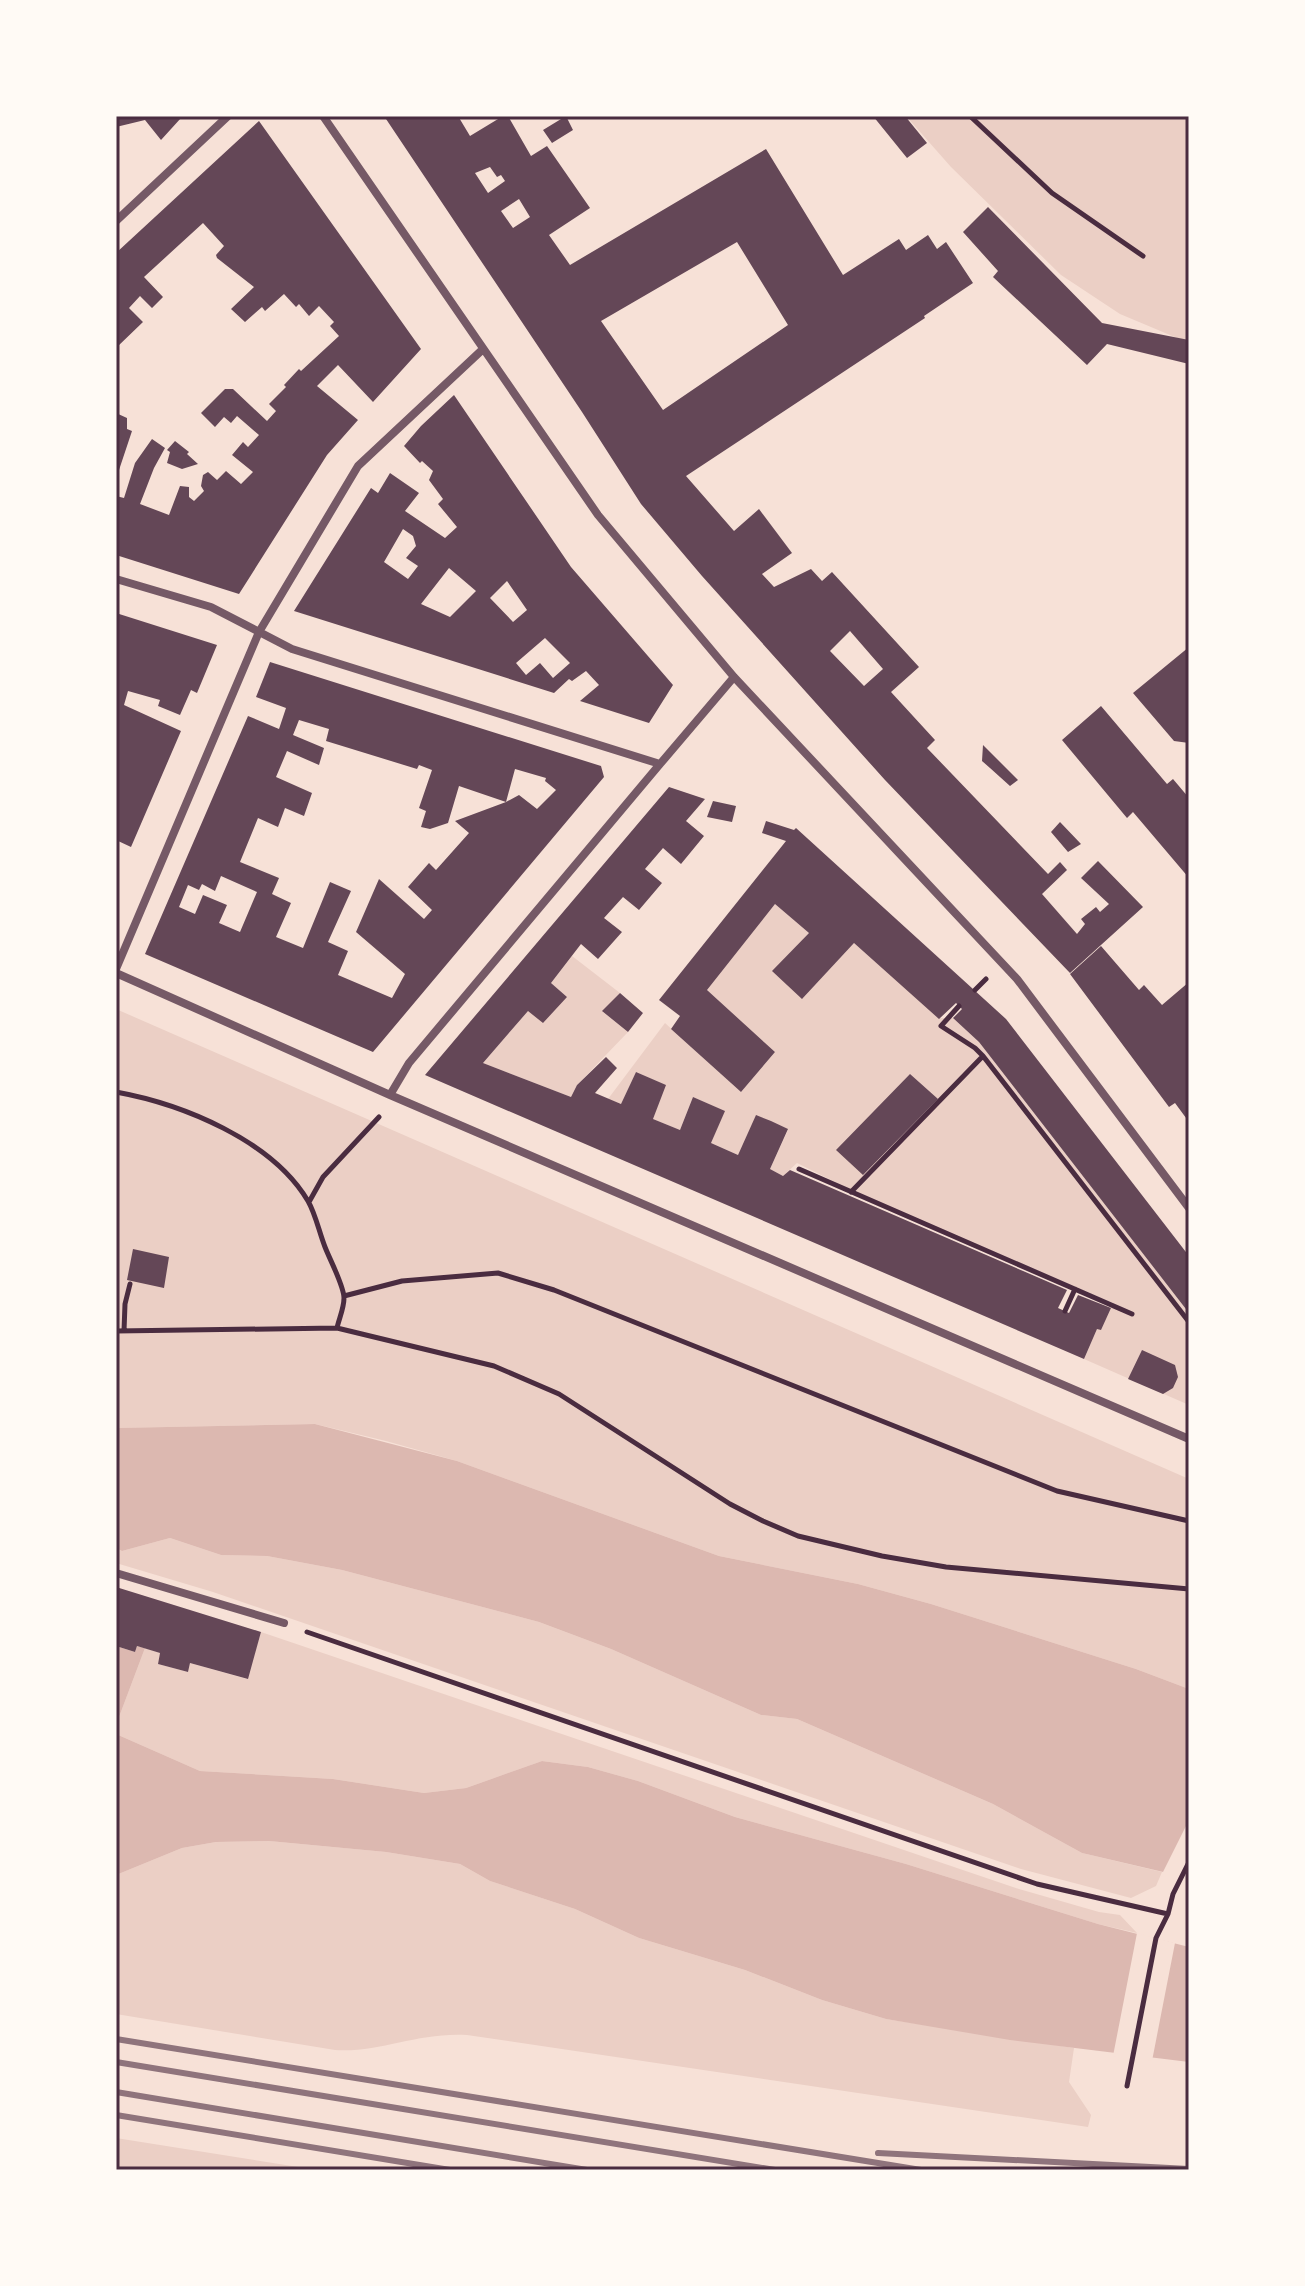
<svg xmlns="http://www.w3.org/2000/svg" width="1305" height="2286" viewBox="0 0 1305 2286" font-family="'Exo 2',sans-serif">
<rect width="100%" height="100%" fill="#f7e1d7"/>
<path fill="#ebcfc5" d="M906,116H1189V343L1120,314L1061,275L951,167Z
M775,904L809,933L773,971L803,998L854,943L939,1018H953L979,1042L1189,1313V1405L1084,1359L1097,1329H1101L1113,1303L857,1193L797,1163L783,1176L770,1169L788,1130L756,1116L738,1155L711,1143L724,1111L693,1097L680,1130L653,1119L665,1085L636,1072L621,1104L608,1099L665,1023L741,1092L775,1052L707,990Z
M572,956L620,993L603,1012L628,1032L577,1085L571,1097L483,1063L528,1011L567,997L551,983Z
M116,1009L1189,1479V1689L1136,1669L931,1604L858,1584L719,1556L457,1461L386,1441L315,1424L116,1428Z
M170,1538L221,1555L267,1556L342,1570L539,1622L611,1649L761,1715L797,1719L993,1804L1082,1853L1162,1872L1156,1886L1131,1898L1021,1869L213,1592L116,1563V1548L122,1551Z
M261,1632L1019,1889L1099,1912L1120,1915L1137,1933L1098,1924L906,1864L735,1817L638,1781L588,1767L542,1761L466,1788L424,1793L333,1779L200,1771L116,1734V1725L145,1648L160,1653L158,1664L188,1672L190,1663L247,1679Z
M269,1841L386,1852L460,1864L490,1881L575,1909L639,1938L745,1970L822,2000L886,2019L1074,2048L1069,2082L1091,2115L1088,2127L467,2035C418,2032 379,2053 335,2050L116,2014V1875L182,1848L216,1842Z
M116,2138L317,2170H116Z"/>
<path fill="#dcb8b0" d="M315,1424L457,1461L719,1556L858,1584L931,1604L1136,1669L1189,1689V1878L1082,1853L993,1804L797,1719L761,1715L611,1649L539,1622L342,1570L267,1556L221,1555L170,1538L122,1551L116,1548V1428Z
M116,1646L135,1652L137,1646L145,1648L116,1725Z
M116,1734L200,1771L333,1779L424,1793L466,1788L542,1761L588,1767L638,1781L735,1817L906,1864L1098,1924L1189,1947V2062L1010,2040L886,2019L822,2000L745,1970L639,1938L575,1909L490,1881L460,1864L386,1852L269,1841L216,1842L182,1848L116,1875Z"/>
<path fill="#f7e1d7" d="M1189,1820V1882L1161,1876Z
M1137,1933L1175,1943L1152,2061L1113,2056Z"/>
<path fill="#644757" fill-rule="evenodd" d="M116,116H181V118L161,140L145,120L116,127Z
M384,116H458L470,136L503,116H508L531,156L547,146L590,208L549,235L570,265L766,149L843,275L899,239L906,250L928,235L937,249L946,242L973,283L924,316L925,318L686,476L734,531L759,509L792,553L762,574L774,587L811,569L822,581L832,572L919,667L891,692L935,740L927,748L1048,874L1060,862L1067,870L1042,894L1077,934L1085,924L1081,919L1096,907L1100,912L1109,904L1081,878L1098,861L1143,907L1070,973L885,780L702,576L641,504L582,412ZM490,167L497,177L501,175L505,181L488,193L475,173ZM519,199L530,217L513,228L501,211ZM737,242L788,325L663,410L601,321ZM850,631L883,669L864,686L830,651Z
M566,116L573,130L552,143L543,130Z
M873,116H905L927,143L907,158Z
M259,121L421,349L373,402L338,365L317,386L358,420L327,455L239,594L116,555V496L124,498L135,463L152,439L165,448L154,468L140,504L169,515L180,486L189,487V497L194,501L204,491L201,486L203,475L208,472L217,480L226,471L241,484L253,472L232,455L243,442L248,447L259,435L237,416L231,423L224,417L215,427L201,413L225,389H233L267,421L276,411L269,404L286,387L284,385L299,369L301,371L339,336L330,326L334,322L319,306L309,316L299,304L296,307L284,294L265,311L262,307L245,322L231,309L254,287L217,258L216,255L224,246L203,223L144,277L163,297L152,308L140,296L129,308L143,322L116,348V253Z
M988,207L1102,323L1189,340V364L1107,344L1087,365L993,277L998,271L963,232Z
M454,395L571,567L673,685L649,723L580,701L599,685L586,671L572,681L569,679L554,693L294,611L371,488L378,493L390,473L419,493L405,511L445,538L457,527L438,504L443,499L429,480L433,471L422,461L420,463L404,446L421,426ZM403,529L413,536L416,546L406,558L418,566L408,579L384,562ZM449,568L476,591L450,617L421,604ZM507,581L527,610L513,622L490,598ZM545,638L570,663L553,678L540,663L526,675L516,663Z
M116,413L127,418V429L132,431L116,479Z
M175,441L189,452L187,454L198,464L182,469L167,463L170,452L167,450Z
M116,613L217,645L197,693L191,690L180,715L158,706L160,700L128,691L124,705L181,731L131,847L116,840V676L119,668L116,667Z
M1189,647V743L1174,741L1133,693Z
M270,662L601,766L604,777L373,1052L145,954L248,716L279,729L286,708L256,697ZM299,720L329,729L326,741L417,769L419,765L432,770L419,808L426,811L421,827L430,829L448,823L459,786L506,802L455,821L469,833L436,870L429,863L408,887L432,910L424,919L379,879L356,932L405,974L392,998L338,975L348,951L328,942L351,891L330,882L303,948L276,937L291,903L272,894L279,878L240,862L258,818L278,827L285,808L304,816L312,793L276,777L287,751L319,765L324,748L293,735ZM515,769L546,778L545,781L556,790L537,809L519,795L506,802ZM221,876L257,892L240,932L219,923L227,905L203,895L195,914L179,907L188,885L199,890L202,884L215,891Z
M1101,706L1167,784L1173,779L1189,798V878L1133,812L1127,818L1062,740Z
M983,745L1018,780L1010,786L990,768L982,761Z
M669,787L705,799L686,821L704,836L681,864L663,848L645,869L662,883L639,910L623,897L604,918L622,932L598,959L581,944L551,983L567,997L543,1023L528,1011L483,1063L571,1097L577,1085L606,1057L617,1068L595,1093L621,1104L636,1072L666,1085L653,1119L680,1130L693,1097L725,1111L711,1143L738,1155L756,1115L771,1121L788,1129L770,1169L783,1176L790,1170L1067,1290L1058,1308L1069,1313L1078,1295L1111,1308L1101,1330L1097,1329L1084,1359L425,1075Z
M713,801L736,806L732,822L707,817Z
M766,821L794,830L796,828L1006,1019L1189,1256V1313L979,1042L953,1018L962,1009L956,1003L939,1019L854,943L802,999L772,971L809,933L775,904L707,990L775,1052L741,1092L671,1029L680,1016L659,1000L786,841L762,833Z
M1060,822L1081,844L1068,852L1051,832Z
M1101,946L1139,990L1144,985L1162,1005L1189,982V1122L1175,1103L1169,1107L1070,974Z
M620,993L643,1013L628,1032L602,1011Z
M910,1074L938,1099L863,1175L836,1150Z
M133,1249L169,1257L164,1288L127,1280Z
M1142,1350L1175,1365L1178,1377L1173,1388L1163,1394L1128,1379Z
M116,1587L261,1632L248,1679L190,1663L188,1672L158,1664L160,1653L137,1646L135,1652L116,1646Z"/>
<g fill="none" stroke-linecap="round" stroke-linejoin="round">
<path stroke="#4a2c40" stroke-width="5" d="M970,116L1052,193L1143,256
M975,990L986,979
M959,1006L941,1026L975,1048L983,1056L1189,1322
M116,1092C182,1104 272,1140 308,1201C316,1215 319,1232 325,1247C330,1260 344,1286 344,1298C344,1308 339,1319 337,1328
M799,1169L1132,1314
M851,1192L983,1056
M309,1202L323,1177L379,1117
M344,1296L402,1281L498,1273L554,1290L1057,1491L1189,1521
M1065,1311L1075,1289
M116,1331L337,1328L494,1366L559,1394L730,1504L763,1521L798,1536L882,1556L946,1567L1189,1589
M124,1331L125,1304L130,1284
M307,1632L1037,1884L1168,1914
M1127,2086L1156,1938L1168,1914L1173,1894L1189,1862"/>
<path stroke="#755966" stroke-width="8" d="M323,116L598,515L734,677L1017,979L1189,1208
M116,221L228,116
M116,579L211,607L292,649L660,764L734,677
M116,969L259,632L358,466L482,350
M116,973L390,1095L1189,1439
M390,1095L409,1063L660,764
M116,1573L284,1623"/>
<path stroke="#8f747c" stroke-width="6" d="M116,2039L921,2170
M116,2062L775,2170
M116,2092L587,2170
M116,2115L450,2170
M878,2153L1189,2169"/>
</g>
<rect width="1305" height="2286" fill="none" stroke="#fffaf5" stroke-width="236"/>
<rect x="118" y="118" width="1069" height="2050" fill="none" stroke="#4a2c40" stroke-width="3"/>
</svg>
